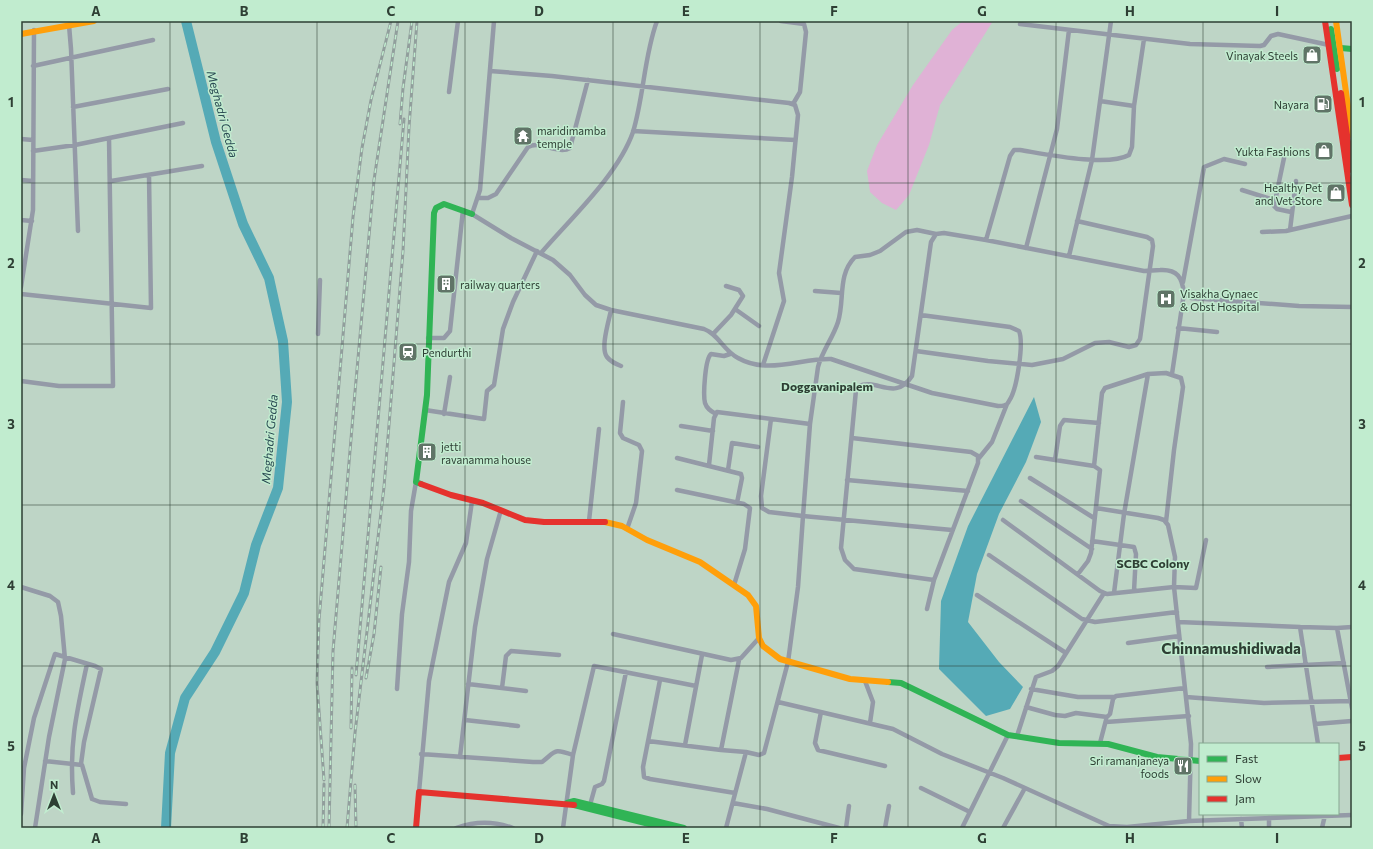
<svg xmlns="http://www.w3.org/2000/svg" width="1373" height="849" viewBox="0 0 1373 849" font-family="Commissioner,sans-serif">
<rect width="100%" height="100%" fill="#bed5c6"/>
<path fill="#e0b2d6" d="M963,21H993L940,105L929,145L909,195L896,210L882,203L870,192L867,171L877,145L913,85L952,30Z"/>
<path fill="#55aab6" d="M1034,397L1041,422L1026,462L999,514L977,574L968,622L999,662L1023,687L1010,709L986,716L939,669L941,601L968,526Z"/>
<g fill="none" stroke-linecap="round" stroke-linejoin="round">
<path stroke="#55aab6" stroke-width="10" d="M166,828L170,753L185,698L215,652L244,593L256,545L278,488L287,402L283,341L269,278L243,224L216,142L186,21"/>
<path stroke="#949aa7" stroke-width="4.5" d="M494,21L480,190L472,214L511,238L553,260L570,275L585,295L596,305L611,310L704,329C718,334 724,351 738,358C768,375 801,358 831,359L932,393L998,406C1003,406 1007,406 1009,401C1017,390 1024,343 1019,331L1010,327L921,315
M781,21L804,24L806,32L800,92L793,104
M1020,24L1190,44L1260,46L1264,45L1271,36L1278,34L1329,45
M69,25L71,49L78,231
M33,66L153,40
M490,71L552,76L789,103L795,105L798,115L792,177L779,273L784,301L763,365
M449,92L458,21
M1100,101L1134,106
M73,107L168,89
M633,131L795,140
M21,139L33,140
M33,151L75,145L183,123
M1284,158L1274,206L1277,209L1291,212
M21,180L33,181
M111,181L202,166
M1242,190L1274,200
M479,198H488L496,194L528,147C541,140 558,155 570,148L588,80
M21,220L32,221
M1290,230L1296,181
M1262,232L1286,231L1352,216
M986,240L1010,156L1014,150H1020C1045,154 1107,167 1129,155L1132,147L1134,106L1144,39
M1026,248L1057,129L1069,30
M541,253C571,218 618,175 633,132C644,96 644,56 657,21
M1069,256L1092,160L1111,21
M1183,282L1204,167L1224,159L1245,164
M21,287L33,210L34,30
M815,291L841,293
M21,294L151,308L149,175
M735,309L759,326
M611,310C609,321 600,348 607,357C610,361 616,364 621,366
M1178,328L1217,332
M318,334L320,280
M713,334L731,315L743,296L739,290L726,286
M428,338H444L450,331L463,210
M916,351L988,361L1032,365L1063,359L1095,343L1109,342L1129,347L1136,345L1140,339L1153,246L1152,240L1147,237L1077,221
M1172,374L1184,293
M21,381L59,386H113L109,138
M623,402L620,433L623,438L639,445L642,451L636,503L627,529
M425,410L484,419L487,391L494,385L503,329L513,302L537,251
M444,414L450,377
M716,414C711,411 707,409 705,403C703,395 705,359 711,354L724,356L730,354
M771,419L761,496L762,508L769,512L803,516L810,424L818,367C822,351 833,338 838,322C845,300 837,275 855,257L870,255L880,251L906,232L917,230L936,234
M681,426L713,431
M852,438L971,452L978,456V463L934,580L927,609
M1036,457L1094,466L1100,470L1091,553L1088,561L1078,574
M677,458L741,474L742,478L737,503
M979,458L992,442L1007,404
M1055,460L1060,426L1064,420L1099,423
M709,465L714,418L717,412L810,424
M1094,466L1102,393L1105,388L1148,374L1166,373L1181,378L1183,387L1174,450L1166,522
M728,470L732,443L758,447
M1030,478L1094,518
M847,480L968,491
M677,490L744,504L750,508L745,549L734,585
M1021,501L1092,549
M1096,508L1158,518L1164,520L1168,525L1175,557L1174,587L1191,744L1189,821
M1003,520L1100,591L1107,594L1174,587L1196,588L1206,540
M589,521L599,429
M1092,541L1134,547L1136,554L1134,591
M989,555L1082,619L1095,622L1177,612
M934,580L854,569L845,560L841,548L856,390L859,386C877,378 895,402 912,376L931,242L936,234L944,233L986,240L1144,271C1150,271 1154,270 1160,270C1178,269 1182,278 1184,293L1191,298L1299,306L1352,307
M21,587L50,596L58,602L61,616L65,659L49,737L35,828
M1114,593L1124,514L1148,374
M977,595L1066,653
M1178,622L1300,627
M1337,628L1352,627
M613,634L731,660L741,658L759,638
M1128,643L1179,636
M739,660L721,750L746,752
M1267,667L1344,663
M660,680L643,767L644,777L650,779L735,793
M865,681L873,702L870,723
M468,684L526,691
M502,688L506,656L511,651L559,655
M397,689L402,614L409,562L411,511L416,482
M1031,689L1078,697H1114
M1186,697L1264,703L1352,701
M778,702L893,729L942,754L1003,778L1109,826L1127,827L1189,821L1352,815
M1026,707L1055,715L1065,716L1076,713L1107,717L1110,714L1113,699L1116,696L1185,688
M821,712L815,743L818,750L885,766
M465,720L518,726
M1106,722L1189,716
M1315,724L1352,721
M1017,736L1036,677L1052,671L1058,666L1104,593
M648,741L721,750
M1100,743L1106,720
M1318,744L1300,627L1337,628L1352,708
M685,745L702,655
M421,754L533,762H542C556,751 553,748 573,755
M460,757L475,627L487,559L501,510
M45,761L82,765L92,799L100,802L126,804
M921,788L970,812
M419,792L429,681L449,582L466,543L472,501
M73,793C69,743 77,711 87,664
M733,803L767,809L839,828
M590,805L595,787L602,784L604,781L626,672
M21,814L24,768L34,718L55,654L95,666L101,669L84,742L81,764
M1269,818V828
M1241,819L1242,828
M456,828C476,821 493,821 513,828
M563,828L573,755L594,666L696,686
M726,828L746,752L759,755L764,753L788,662L798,587L803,516L952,530
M846,828L849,806
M885,828L889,806
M962,828L1008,735
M1003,828L1025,788
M1322,828L1325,815"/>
<path stroke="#30b455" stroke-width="6" d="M1331,29L1337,69
M1341,48L1352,49
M421,484L416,482L427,395L434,213L436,208L444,204L472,214
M888,682L901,683L1008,735L1059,743L1108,744L1157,757L1200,761
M567,803L574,801L684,828
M574,805L665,828"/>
<path stroke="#ff9f0a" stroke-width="6" d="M1336,21L1352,135
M21,34L94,21
M605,522L622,526L647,540L700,562L748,595L756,606L759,638L763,646L780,659L850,679L888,682"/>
<path stroke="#e5322d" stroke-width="6" d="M1325,21L1352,205
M1341,93L1352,170
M421,484L451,495L483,503L525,520L544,522H605
M1338,758L1352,757
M416,828L419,792L574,805"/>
<defs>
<path id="rail" d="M400,124L403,88L412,21
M356,675L404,119
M366,678L374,634L381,567
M351,728L352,668
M324,780L317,683L319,620L353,217L362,148L371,100L391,21
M355,785L356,828
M323,828L324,784
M329,828L333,651L355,392L374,180L398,21
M347,828L355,733L384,487L403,251L409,127L417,21"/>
</defs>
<use href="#rail" stroke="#919e9c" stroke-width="3"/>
<use href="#rail" stroke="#c1eccf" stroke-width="1.5" stroke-dasharray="4.5" stroke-linecap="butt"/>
</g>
<path fill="none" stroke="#2e3f34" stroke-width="1" stroke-opacity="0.55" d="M170,21V828M317,21V828M465,21V828M613,21V828M760,21V828M908,21V828M1056,21V828M1203,21V744M21,183H1352M21,344H1352M21,505H1352M21,666H1352M1203,814V828"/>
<defs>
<symbol id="shop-square" viewBox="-11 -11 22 22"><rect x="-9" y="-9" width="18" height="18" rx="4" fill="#607467" stroke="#c1eccf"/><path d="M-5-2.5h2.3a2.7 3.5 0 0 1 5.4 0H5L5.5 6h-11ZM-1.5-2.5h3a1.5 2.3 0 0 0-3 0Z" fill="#fff"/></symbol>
<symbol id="fuel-square" viewBox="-11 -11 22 22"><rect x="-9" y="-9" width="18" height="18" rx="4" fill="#607467" stroke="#c1eccf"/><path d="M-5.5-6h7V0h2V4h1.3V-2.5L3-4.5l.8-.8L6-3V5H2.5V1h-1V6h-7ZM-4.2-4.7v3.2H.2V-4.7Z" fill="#fff"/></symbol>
<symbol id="temple-square" viewBox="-11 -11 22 22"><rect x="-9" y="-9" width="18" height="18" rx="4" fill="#607467" stroke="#c1eccf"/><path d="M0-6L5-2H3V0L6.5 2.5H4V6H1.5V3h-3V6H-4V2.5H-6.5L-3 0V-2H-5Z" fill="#fff"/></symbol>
<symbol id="building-square" viewBox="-11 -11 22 22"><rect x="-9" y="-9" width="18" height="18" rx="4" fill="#607467" stroke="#c1eccf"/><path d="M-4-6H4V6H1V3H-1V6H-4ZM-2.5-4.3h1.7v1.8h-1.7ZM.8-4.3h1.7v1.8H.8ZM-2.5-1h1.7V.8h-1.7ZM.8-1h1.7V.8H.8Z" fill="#fff"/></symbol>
<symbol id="hospital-square" viewBox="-11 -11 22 22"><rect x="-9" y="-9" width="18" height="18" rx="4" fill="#607467" stroke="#c1eccf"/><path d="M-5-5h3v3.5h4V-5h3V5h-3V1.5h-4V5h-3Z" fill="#fff"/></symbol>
<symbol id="station-square" viewBox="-11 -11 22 22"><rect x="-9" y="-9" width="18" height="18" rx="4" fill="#607467" stroke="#c1eccf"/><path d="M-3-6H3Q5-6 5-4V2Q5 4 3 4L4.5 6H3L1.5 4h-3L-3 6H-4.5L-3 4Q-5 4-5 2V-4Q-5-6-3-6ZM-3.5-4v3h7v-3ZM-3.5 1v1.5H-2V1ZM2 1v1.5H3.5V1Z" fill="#fff"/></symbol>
<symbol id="restaurant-square" viewBox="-11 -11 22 22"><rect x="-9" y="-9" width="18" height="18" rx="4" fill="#607467" stroke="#c1eccf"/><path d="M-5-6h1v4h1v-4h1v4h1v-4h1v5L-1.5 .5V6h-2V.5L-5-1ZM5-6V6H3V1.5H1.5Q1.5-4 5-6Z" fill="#fff"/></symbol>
</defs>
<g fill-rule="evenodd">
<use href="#shop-square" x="1301" y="44" width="22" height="22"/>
<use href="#fuel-square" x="1312" y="93" width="22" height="22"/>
<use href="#temple-square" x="512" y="125" width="22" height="22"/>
<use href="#shop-square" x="1313" y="140" width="22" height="22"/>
<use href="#shop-square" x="1325" y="182" width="22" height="22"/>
<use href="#building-square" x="435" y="273" width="22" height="22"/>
<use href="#hospital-square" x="1155" y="288" width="22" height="22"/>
<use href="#station-square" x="397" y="341" width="22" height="22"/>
<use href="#building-square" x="416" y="441" width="22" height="22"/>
<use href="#restaurant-square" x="1172" y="755" width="22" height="22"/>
</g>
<g text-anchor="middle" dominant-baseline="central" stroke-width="3" stroke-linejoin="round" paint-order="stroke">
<g font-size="11" fill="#2e3f34" stroke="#c1eccf" text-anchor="end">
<text x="1298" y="55">Vinayak Steels</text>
<text x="1309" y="104">Nayara</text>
<text x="537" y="130" text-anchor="start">maridimamba<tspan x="537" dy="13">temple</tspan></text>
<text x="1310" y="151">Yukta Fashions</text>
<text x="1322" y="187">Healthy Pet<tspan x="1322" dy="13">and Vet Store</tspan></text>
<text x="460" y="284" text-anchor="start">railway quarters</text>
<text x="1180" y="293" text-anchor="start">Visakha Gynaec<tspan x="1180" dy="13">&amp; Obst Hospital</tspan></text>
<text x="422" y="352" text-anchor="start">Pendurthi</text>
<text x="441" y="446" text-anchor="start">jetti<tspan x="441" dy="13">ravanamma house</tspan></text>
<text x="1169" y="760">Sri ramanjaneya<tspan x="1169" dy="13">foods</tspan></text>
</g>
<g font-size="12" font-style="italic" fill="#2c4c54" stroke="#c1eccf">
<text transform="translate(223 114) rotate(75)">Meghadri Gedda</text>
<text transform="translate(269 439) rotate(-85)">Meghadri Gedda</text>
</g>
<g font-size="12" font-weight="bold" fill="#2e3f34" stroke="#c1eccf">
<text x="827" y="386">Doggavanipalem</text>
<text x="1153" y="563">SCBC Colony</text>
</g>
<g font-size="15" font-weight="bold" fill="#2e3f34" stroke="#c1eccf">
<text x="1231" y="648">Chinnamushidiwada</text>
</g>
</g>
<rect width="1373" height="849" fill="none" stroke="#c1eccf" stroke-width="44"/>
<rect x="1199" y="743" width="140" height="72" fill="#c1eccf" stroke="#86a791"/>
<rect x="1207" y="756" width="20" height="6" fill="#30b455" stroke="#86a791"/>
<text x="1235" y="763" font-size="12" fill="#2e3f34">Fast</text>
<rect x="1207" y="776" width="20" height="6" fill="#ff9f0a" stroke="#86a791"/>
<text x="1235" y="783" font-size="12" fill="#2e3f34">Slow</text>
<rect x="1207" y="796" width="20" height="6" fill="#e5322d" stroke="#86a791"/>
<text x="1235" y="803" font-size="12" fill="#2e3f34">Jam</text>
<g transform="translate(54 795)" stroke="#c1eccf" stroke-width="3" paint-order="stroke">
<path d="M0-3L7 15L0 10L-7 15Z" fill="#2e3f34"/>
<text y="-6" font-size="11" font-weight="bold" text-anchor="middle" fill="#2e3f34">N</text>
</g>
<rect x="22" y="22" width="1329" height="805" fill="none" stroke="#2e3f34" stroke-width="1.5"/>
<g font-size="13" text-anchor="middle" font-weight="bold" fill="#2e3f34">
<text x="96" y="16">A</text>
<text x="244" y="16">B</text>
<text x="391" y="16">C</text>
<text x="539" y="16">D</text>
<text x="686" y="16">E</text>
<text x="834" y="16">F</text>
<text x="982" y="16">G</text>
<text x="1130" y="16">H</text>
<text x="1277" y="16">I</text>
<text x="11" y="107">1</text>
<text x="1362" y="107">1</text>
<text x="11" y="268">2</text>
<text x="1362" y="268">2</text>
<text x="11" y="429">3</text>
<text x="1362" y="429">3</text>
<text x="11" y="590">4</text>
<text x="1362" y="590">4</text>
<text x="11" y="751">5</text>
<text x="1362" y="751">5</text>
<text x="96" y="843">A</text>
<text x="244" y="843">B</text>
<text x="391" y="843">C</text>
<text x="539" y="843">D</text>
<text x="686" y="843">E</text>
<text x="834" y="843">F</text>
<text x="982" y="843">G</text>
<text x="1130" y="843">H</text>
<text x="1277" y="843">I</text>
</g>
</svg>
